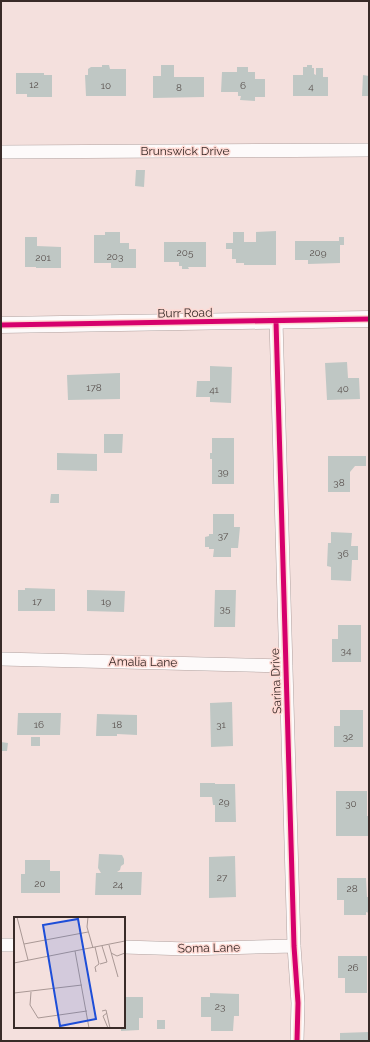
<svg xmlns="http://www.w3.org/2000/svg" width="370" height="1042" viewBox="0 0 370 1042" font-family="Raleway,sans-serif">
<rect width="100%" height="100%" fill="#f4e0dd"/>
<path fill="#bfc7c4" d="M102,65H109L110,69H126V96H86L85,75H88V69L91,67H102Z
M161,65H174V77H204V97L153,98V76H161Z
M307,65H312V68H314V74L316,75V68H323V77H328V96H293V75H303V67H307Z
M237,67H248V72H255V79H265V97H255V101L240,100L241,96H238V92H221L222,72H237Z
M16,73H44V75H52V97H27V94H16Z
M363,75L369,76V96H362Z
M136,170H145L144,187L135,186Z
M276,231V265H244V263H236V259H232V249H226V243H233V232H244V242H256V232Z
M105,232H120V243H129V249H136V268H111V263H94V235H105Z
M25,237H37V246L61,247V268H36V267H25Z
M339,237H344V245H340V263L308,264V260H295V241H339Z
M164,242H206V267H188L189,269H182V266H179V262H164Z
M347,362L348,378H359L360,399L327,400L325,363Z
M210,366L232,367L231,403L210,402V397H196L197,381H210Z
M120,373V399L68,400L67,375Z
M104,434H123L122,453H104Z
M212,438H234V484H212V459H210V453H212Z
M57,453L97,454V471L57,470Z
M328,456H366V466H355L350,472V492H328Z
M51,494H59V503H50Z
M213,514H234V527H240L238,548H231V557H213L214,549H209V547H205V537L209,536V534H213Z
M331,532L352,533L351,546H358V560H352L351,581L331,580V567L327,566L328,543H331Z
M25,588L55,589V611H18V590H25Z
M87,590L125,591L124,612L87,611Z
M215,590H236L235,627H214Z
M338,625H361V662H332V639H338Z
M232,702L233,746L211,747L210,703Z
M340,710H363V747H334V726H340Z
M18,713H61L60,735H17Z
M97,714L137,715V735L117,734V736H96Z
M31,737H40V746H31Z
M1,742L8,743L7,751H1Z
M200,783H215V784H235L236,822H215V805H213L212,797H200Z
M336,791H367V816H369V836H336Z
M99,854L122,855L124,859V864L121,866L120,870L117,872H142L141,895H95L96,873H101L98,868Z
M235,856L236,897L209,898V857Z
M25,860H50V871H60V893H21V874H25Z
M337,878H366L367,897H369V913L366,912V915H344V900H337Z
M338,956H367V993H345V978H338Z
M210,993L239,994V1016H234L233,1031H211V1017H201V997H210Z
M124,997H143V1018H139V1030L121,1031V1027H124Z
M157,1020H165V1029H157Z
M369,1032V1041H340V1033Z"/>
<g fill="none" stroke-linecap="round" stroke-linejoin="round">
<defs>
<path id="minor" d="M1,152L369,150
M276,321L294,946L298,1003L297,1041
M1,659L286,666
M1,945H15
M124,947L187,949L294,946"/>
<path id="tertiary" d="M1,325L369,319"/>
</defs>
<use href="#minor" stroke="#b1a2a0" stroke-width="14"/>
<use href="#tertiary" stroke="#b1a2a0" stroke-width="17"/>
<use href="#minor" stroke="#fdfafa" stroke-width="13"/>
<use href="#tertiary" stroke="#fdfafa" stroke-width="16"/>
<defs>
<path id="cycleway" d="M276,321L294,946L298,1003L297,1041
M1,325L369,319"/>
</defs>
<use href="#cycleway" stroke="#fed9d3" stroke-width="8"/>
<use href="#cycleway" stroke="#d6006c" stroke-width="5"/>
</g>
<g text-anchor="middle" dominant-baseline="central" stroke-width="3" stroke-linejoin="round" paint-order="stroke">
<g font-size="10" fill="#5a524f">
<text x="34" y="84">12</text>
<text x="106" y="85">10</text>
<text x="243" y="85">6</text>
<text x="311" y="86">4</text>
<text x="179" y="87">8</text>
<text x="185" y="252">205</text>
<text x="318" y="252">209</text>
<text x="115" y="256">203</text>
<text x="43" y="257">201</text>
<text x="94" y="387">178</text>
<text x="343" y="388">40</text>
<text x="214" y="389">41</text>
<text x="223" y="471">39</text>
<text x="339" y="482">38</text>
<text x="223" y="535">37</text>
<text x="343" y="553">36</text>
<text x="37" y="601">17</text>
<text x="106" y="601">19</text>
<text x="225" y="608">35</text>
<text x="346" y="650">34</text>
<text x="39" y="724">16</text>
<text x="117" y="724">18</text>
<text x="221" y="724">31</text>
<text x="348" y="736">32</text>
<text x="224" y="801">29</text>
<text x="351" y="803">30</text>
<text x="222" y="877">27</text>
<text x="40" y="883">20</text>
<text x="118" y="884">24</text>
<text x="352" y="888">28</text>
<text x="353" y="967">26</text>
<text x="220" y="1006">23</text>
</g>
<g font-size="12" fill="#392b28" stroke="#fed9d3">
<text x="185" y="151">Brunswick Drive</text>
<text transform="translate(185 313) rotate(-1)">Burr Road</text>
<text transform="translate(143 662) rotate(1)">Amalia Lane</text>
<text transform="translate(276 681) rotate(-92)">Sarina Drive</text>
<text transform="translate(209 948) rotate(-1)">Soma Lane</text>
</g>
</g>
<g transform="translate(14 917)">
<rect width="111" height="111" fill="#f4e0dd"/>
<path fill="none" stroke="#a99895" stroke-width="1" d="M3,0L14,43M74,0L73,10L79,31M10,27L74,15M95,28L104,60M81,30L85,47L81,50L82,55M61,34L75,111M97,36L103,39L111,36M0,46L111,24M86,47L93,45L88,29M17,75L16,88L24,101L73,94M0,76L68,68M88,94L92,93L96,111M93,96L89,99L94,111"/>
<path fill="#1d4ed8" fill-opacity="0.15" stroke="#1d4ed8" stroke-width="2" d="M64,2L82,102L46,109L29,8Z"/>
<rect width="111" height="111" fill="none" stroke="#392b28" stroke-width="2"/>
</g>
<rect width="370" height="1042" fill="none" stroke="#392b28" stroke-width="4"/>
</svg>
